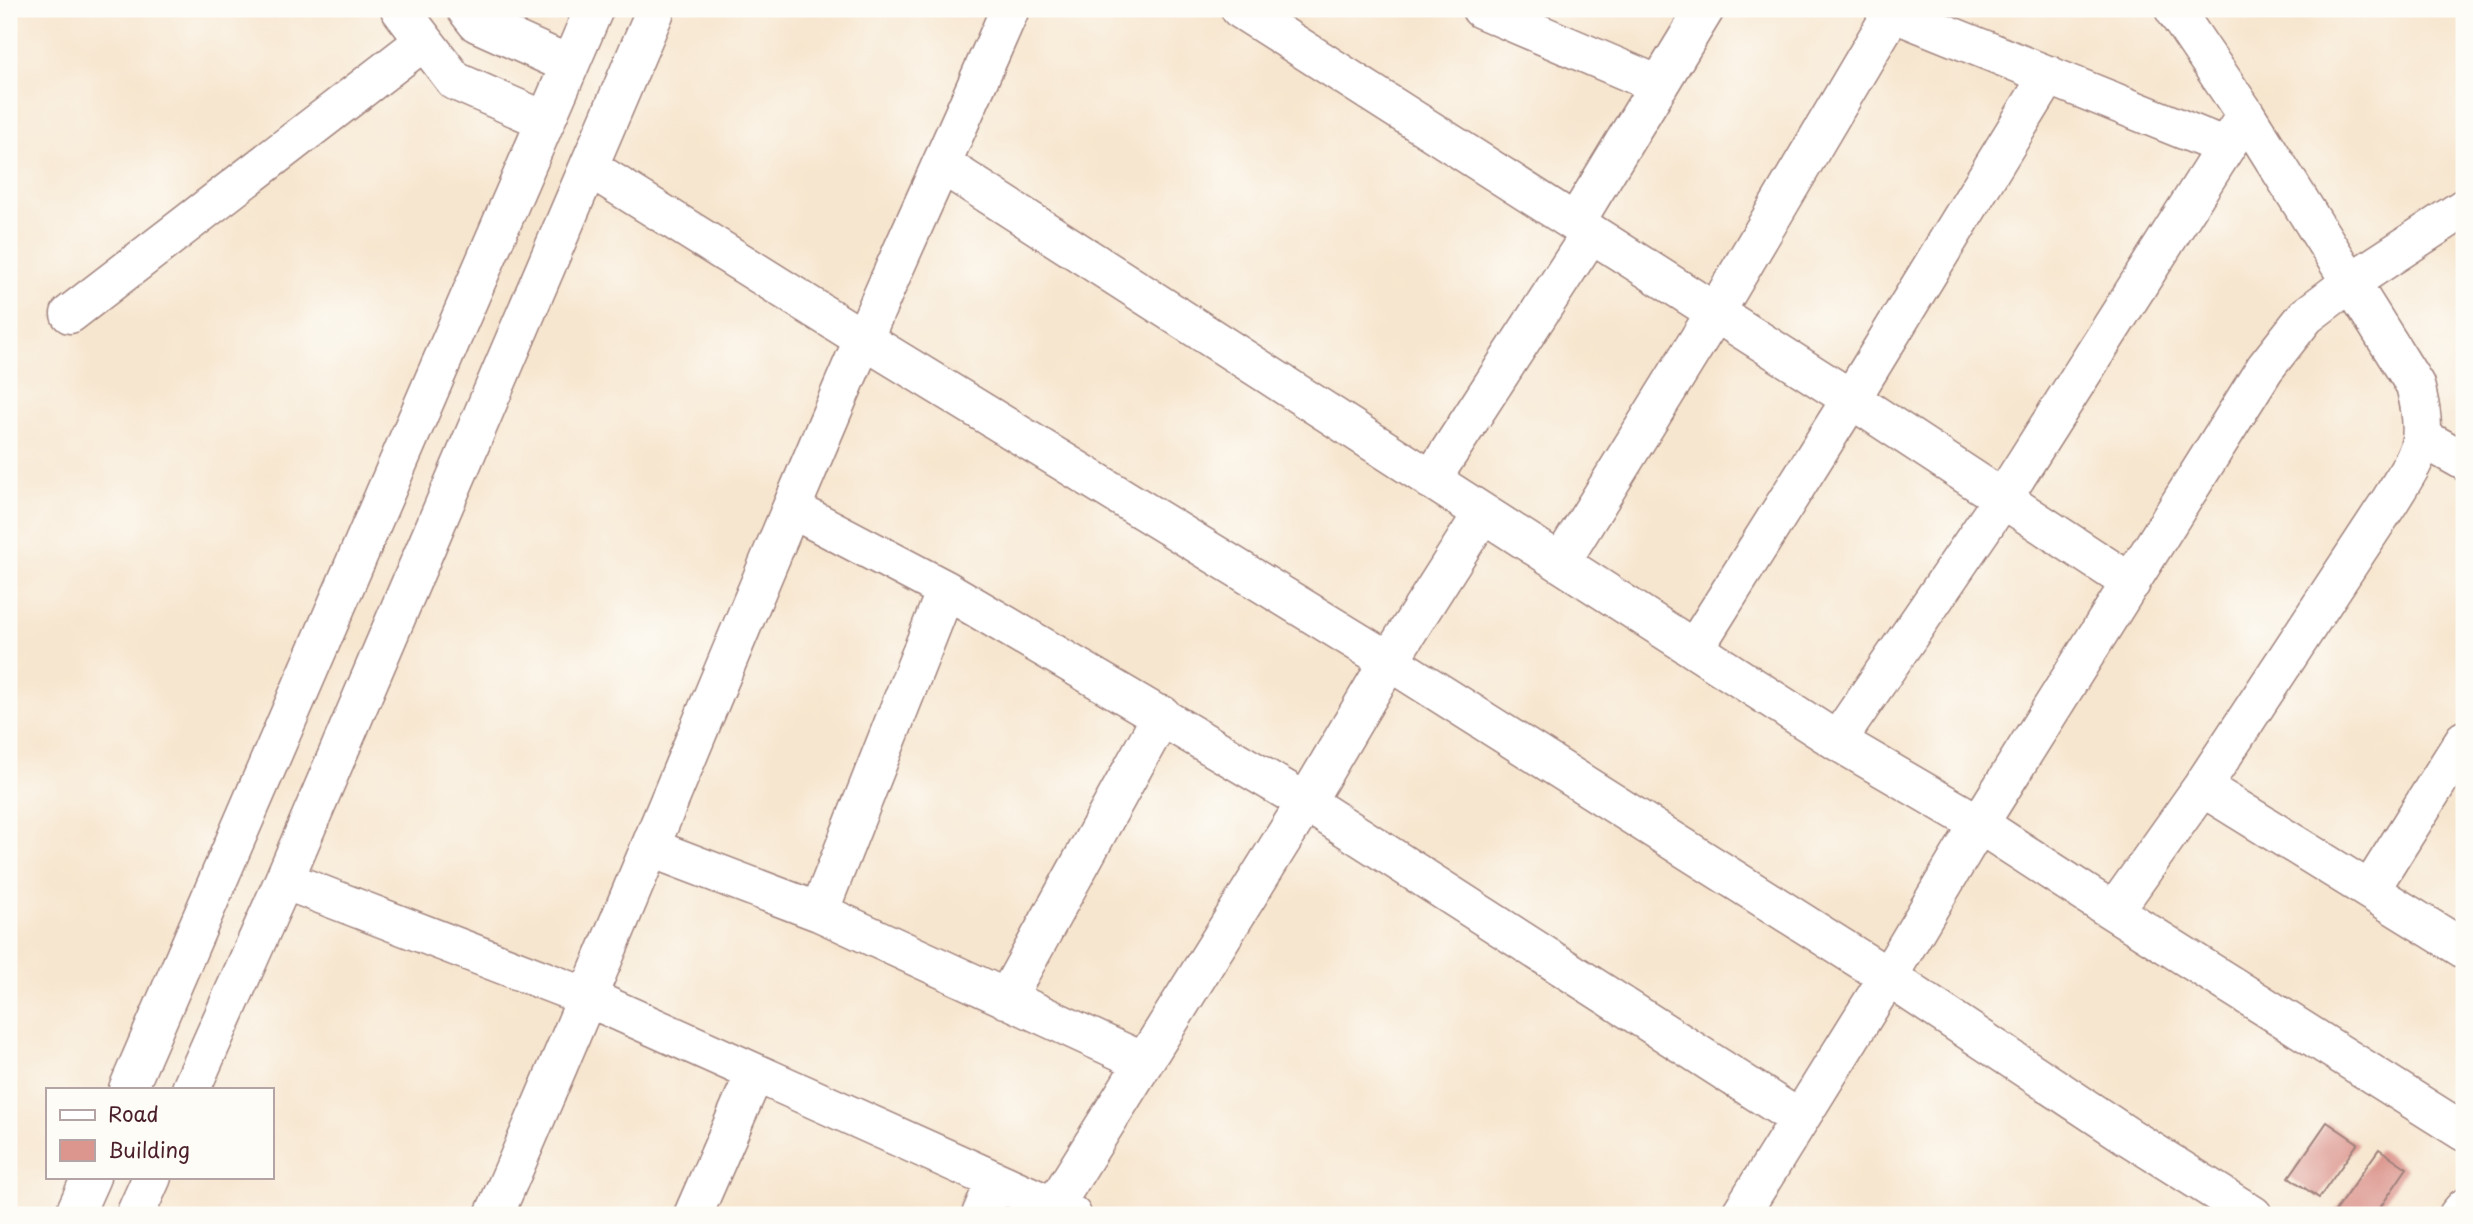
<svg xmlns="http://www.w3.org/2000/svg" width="2473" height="1224" viewBox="0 0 2473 1224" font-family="'Playpen Sans',sans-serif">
<rect width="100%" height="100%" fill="#fdfcf7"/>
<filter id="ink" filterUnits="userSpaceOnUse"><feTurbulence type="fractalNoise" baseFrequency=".0143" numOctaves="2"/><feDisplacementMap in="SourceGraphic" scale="14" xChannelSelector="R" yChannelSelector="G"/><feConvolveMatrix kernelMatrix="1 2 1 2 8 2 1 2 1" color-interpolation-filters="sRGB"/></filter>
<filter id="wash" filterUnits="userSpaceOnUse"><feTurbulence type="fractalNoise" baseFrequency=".00686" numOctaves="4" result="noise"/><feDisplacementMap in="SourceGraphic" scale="28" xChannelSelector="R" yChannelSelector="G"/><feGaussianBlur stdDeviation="1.57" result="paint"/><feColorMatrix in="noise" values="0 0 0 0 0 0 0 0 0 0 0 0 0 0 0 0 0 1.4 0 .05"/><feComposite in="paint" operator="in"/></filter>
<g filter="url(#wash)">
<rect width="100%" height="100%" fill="#f7e6cf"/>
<g id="blocks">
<path fill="#dc968e" d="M2327,1122L2358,1143L2319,1198L2289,1177Z
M2379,1149L2407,1168L2375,1215H2341L2335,1211Z"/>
</g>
</g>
<g filter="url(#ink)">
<use href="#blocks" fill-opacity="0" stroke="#a0827d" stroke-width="2"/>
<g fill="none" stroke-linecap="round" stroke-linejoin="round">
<defs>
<path id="minor" d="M400,9L455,81L546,121
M466,9L477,23L570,65
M1240,9L1851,399L2131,583
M1481,9L1659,85
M1884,9L2226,147
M943,165L1837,741L1979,824L2091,897L2464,1132
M590,168L863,339L1389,661L1888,977L2126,1135L2253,1215
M1575,223L1705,9
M70,314L424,41
M2423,438L2464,461
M1431,480L1591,233
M792,509L946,590L1306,802L1799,1119
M1561,562L1715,313L1892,13
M1694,649L1851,399L2049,75
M1837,741L2003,498L2246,115
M2202,787L2464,949
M651,848L819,912L1144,1062
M284,880L589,998L1072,1215
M2370,890L2464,740
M2114,911L2202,787L2390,501C2420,452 2430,443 2415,385L2246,115L2174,9
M819,912L946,590
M1006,999L1162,715
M128,1089L594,9
M191,1089L284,880L656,9
M1053,1208L1306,802L1389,661L1483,513
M74,1215L91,1177
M135,1215L152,1177
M494,1215C621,925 737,631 863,340C911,229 962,120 1010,9
M693,1215L755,1073
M981,1215L995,1182
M1740,1215L1888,977L1979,824L2265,368L2306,316L2351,282L2464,208
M2458,1215L2464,1208"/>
</defs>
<use href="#minor" stroke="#a0827d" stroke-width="41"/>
<use href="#minor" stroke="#fff" stroke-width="38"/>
</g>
</g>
<rect width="2473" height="1224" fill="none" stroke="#fdfcf7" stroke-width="35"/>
<rect x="46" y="1088" width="228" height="91" fill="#fdfcf7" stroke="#b5a4a5" stroke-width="2"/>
<rect x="60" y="1110" width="35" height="10" fill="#ffffff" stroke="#b5a4a5" stroke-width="2"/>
<text x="108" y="1122" font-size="21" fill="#4a1f2b">Road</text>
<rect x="60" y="1140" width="35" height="21" fill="#dc968e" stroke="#b5a4a5" stroke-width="2"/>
<text x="108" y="1158" font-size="21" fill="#4a1f2b">Building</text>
</svg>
